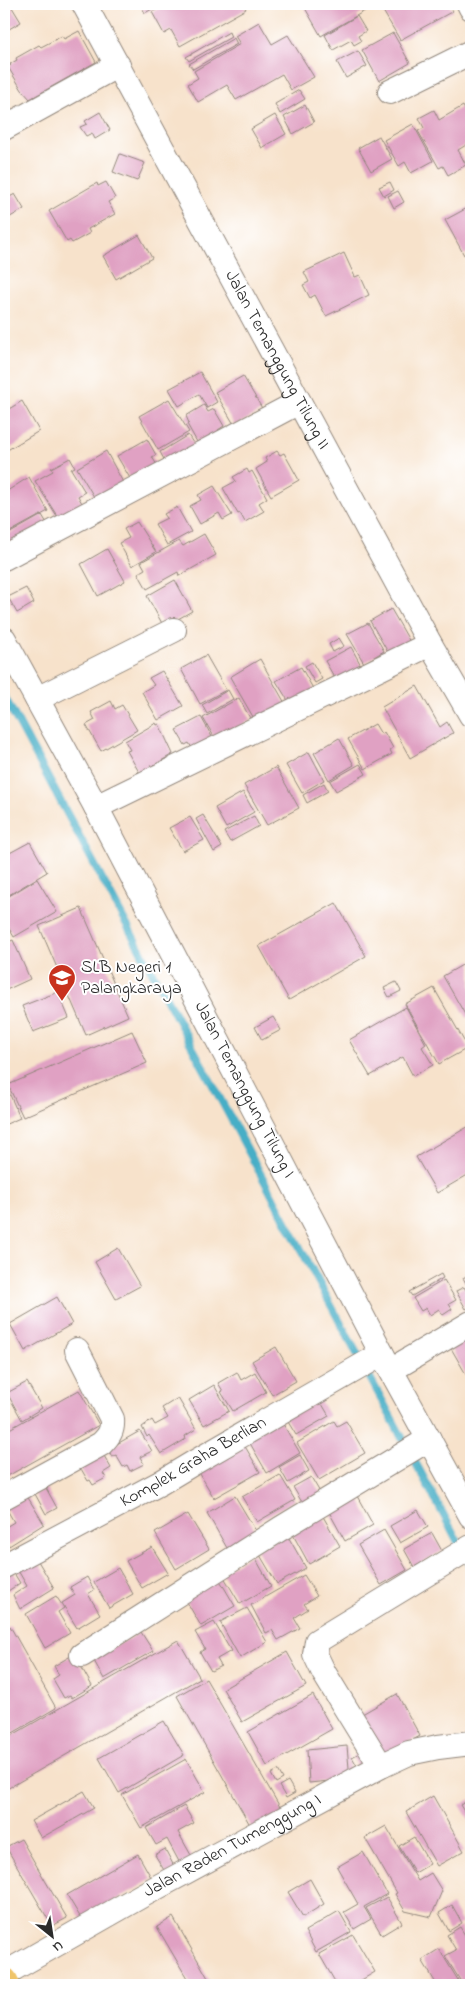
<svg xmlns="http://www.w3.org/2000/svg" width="475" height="1989" viewBox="0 0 475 1989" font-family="'Indie Flower',sans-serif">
<rect width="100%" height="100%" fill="#fff"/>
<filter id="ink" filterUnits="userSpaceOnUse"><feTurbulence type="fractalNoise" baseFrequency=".02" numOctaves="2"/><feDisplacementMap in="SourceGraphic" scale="10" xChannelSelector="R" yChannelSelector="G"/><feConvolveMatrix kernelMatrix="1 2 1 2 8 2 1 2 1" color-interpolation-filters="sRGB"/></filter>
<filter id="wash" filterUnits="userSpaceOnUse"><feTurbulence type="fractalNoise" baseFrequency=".0096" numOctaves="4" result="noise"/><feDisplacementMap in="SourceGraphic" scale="20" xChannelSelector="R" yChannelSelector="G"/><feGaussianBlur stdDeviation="1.12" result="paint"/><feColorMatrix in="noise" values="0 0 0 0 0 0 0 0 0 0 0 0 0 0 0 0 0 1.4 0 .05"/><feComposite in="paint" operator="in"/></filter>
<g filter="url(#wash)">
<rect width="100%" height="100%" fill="#f7e2cb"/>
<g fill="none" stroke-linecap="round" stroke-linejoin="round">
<path stroke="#47aec6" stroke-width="8" d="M4,696L471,1566"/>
</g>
<g id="blocks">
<path fill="#e0a1c3" d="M4,4H10L21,22L4,32Z
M140,4H161L145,13Z
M167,4H243L246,9L180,46L171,30L164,34L152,12Z
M311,4H377L321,36L305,8Z
M396,4H448L453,11L400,40L383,11Z
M357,16L366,31L358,36L361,41L354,45L351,40L333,50L325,35Z
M259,22L272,44L288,35L314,77L291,90L282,74L236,100L227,85L198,102L188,84L198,78L194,71L240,44L235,36Z
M79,31L96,62L30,99L22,90L8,67L11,65L10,64L17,60L16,58L39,45L41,47L62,36L64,39Z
M229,32L231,37L189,61L186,57Z
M393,33L410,63L379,81L362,50Z
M234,38L237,44L193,69L189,64Z
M358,51L367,66L346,78L337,62Z
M299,90L305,99L280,114L275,104Z
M305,105L314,122L293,134L284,117Z
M463,106L471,121V142L458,150L466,165L448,175L443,166L439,168L418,131L424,128L419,118L434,110L439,120Z
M100,112L110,130L95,139L92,133L86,136L80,127L87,124L85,121Z
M275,115L286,134L262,148L251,129Z
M413,124L433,161L411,173L405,162L399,166L384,140Z
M379,136L392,159L371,171L358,148Z
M120,154L145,163L137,181L113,172Z
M106,182L115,198L108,202L115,214L88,229L90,233L72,243L70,240L67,242L49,211L97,183L98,186Z
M390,182L394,190L384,196L379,187Z
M398,191L404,202L394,208L388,196Z
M15,194L24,209L5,220L4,200Z
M471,206V251L464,255L445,220Z
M139,235L152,258L116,279L103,256Z
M344,253L355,277L360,275L369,295L326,316L315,295L310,298L303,285L309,282L304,272Z
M200,372L217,402L207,408L199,394L179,406L169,389Z
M243,376L263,410L235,426L215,392Z
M169,399L189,432L158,450L139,416Z
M22,401L39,431L4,452V412Z
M204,405L208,412L214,409L224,426L218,430L223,438L205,449L200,440L197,442L187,424L189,423L186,416Z
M188,435L195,446L166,463L160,452Z
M147,439L156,455L152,457L157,465L131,480L117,456Z
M106,451L125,486L97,502L77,468Z
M277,451L280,455L284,453L299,480L271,496L256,469L267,462L265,458Z
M70,458L75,467L71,469L85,492L78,496L83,505L59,519L35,481L53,471L51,468Z
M247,469L249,473L252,471L267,498L259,503L264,511L245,522L240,513L238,514L223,488L236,481L233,477Z
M29,477L48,511L8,533L4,526V493Z
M214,486L232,515L223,520L219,513L200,524L190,506L201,500L198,495Z
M177,507L191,532L167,545L155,524L167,518L164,514Z
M42,515L51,530L14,552L5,536Z
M137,522L156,552L132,566L119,543L129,538L124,529Z
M204,534L216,555L179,576L178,572L147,589L138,573L145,569L141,562L179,541L183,546Z
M107,549L125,581L98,596L81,564Z
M175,580L192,611L164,627L147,596Z
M26,588L34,603L17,613L8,597Z
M391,609L410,642L389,654L370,621Z
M368,623L384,651L364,663L347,634Z
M339,638L344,646L333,652L329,644Z
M351,647L362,667L337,682L325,661Z
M206,655L226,690L200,704L181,669Z
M260,659L286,705L256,722L230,677Z
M312,662L322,679L315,683L305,666Z
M301,667L316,694L292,707L276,681Z
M162,671L183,706L158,720L142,692L154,685L149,678Z
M417,686L440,727L447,722L453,733L410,758L382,707Z
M228,690L233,699L207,714L202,705Z
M239,698L251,720L216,740L203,718Z
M111,701L115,709L122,705L137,730L101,751L86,725L95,720L91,712Z
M201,717L216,744L196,755L189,743L185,745L176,730Z
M156,723L157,725L159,724L173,754L149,768L153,775L141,782L136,773L139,772L127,751L130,750L125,741Z
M375,724L381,734L384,732L393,748L390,750L392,754L365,769L348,739Z
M339,738L354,765L329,780L314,753Z
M309,752L324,780L302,793L286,765Z
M360,764L366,774L336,791L330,781Z
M276,767L299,808L267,825L244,785Z
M324,783L328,791L307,803L303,795Z
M243,792L254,812L226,828L215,808Z
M203,815L222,847L214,852L196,819Z
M254,816L259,826L230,842L224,832Z
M190,817L204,840L183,851L169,828Z
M30,842L47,872L4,898V856Z
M37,879L57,912L14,937L4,920V899Z
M336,903L366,956L289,1000L259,946Z
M81,908L128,1016L86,1035L39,926Z
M13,940L30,979L4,991V944Z
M471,960V1015L467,1018L443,976Z
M396,982L401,991L389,997L384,988Z
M434,988L468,1048L439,1064L405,1004Z
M58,992L69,1018L33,1032L22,1006Z
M406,1007L426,1044L422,1047L433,1065L413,1076L403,1057L370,1076L349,1040Z
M273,1017L281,1030L262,1040L255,1027Z
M132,1031L147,1063L23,1117L8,1085Z
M7,1088L20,1118L4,1125V1090Z
M471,1125V1173L437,1193L416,1157Z
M118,1248L140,1286L116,1299L95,1262Z
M471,1273V1292L463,1278Z
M441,1274L443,1278L412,1296L409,1292Z
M444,1280L456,1300L449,1304L452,1309L443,1315L439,1309L430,1315L426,1308L421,1311L413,1298Z
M464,1287L471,1298V1306L466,1309L456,1291Z
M57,1297L72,1324L25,1351L10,1324Z
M471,1330V1383L448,1343Z
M276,1347L296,1381L272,1395L252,1361Z
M237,1372L241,1380L255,1372L266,1392L233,1411L221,1392L223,1391L218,1383Z
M27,1382L42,1408L22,1420L7,1393Z
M214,1385L229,1411L204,1425L189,1400Z
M79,1390L99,1425L4,1478V1432Z
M318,1397L329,1416L296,1435L285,1417Z
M178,1398L196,1429L185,1436L186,1439L161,1454L149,1435L147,1437L142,1427L152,1420L155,1425L168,1418L162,1408Z
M280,1419L300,1453L267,1473L247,1438Z
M334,1421L337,1426L346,1421L365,1453L319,1480L297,1443Z
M140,1431L152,1451L140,1457L144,1464L130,1471L127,1465L123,1467L116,1455L112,1457L108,1449Z
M243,1443L260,1472L214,1498L197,1469Z
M103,1454L111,1468L103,1473L106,1478L93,1485L90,1480L88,1481L80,1467Z
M300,1455L309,1471L288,1483L279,1467Z
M280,1475L295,1500L257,1522L242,1497Z
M311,1477L321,1494L303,1504L293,1487Z
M46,1488L57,1508L46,1514L35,1494Z
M27,1496L44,1524L9,1546L4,1536V1528L14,1522L6,1508Z
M235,1496L256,1531L227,1548L207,1513Z
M357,1496L373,1525L345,1541L329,1512Z
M418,1510L428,1527L400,1543L390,1526Z
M321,1513L340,1546L309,1564L291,1531Z
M188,1514L209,1549L176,1569L155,1533Z
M384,1530L407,1570L381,1585L358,1545Z
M286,1533L306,1568L277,1584L257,1550Z
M432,1533L442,1551L414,1567L404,1549Z
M152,1547L168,1573L142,1588L126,1561Z
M253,1554L271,1586L240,1604L221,1572Z
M35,1556L54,1588L20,1609L13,1595L27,1586L16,1567Z
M118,1568L133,1594L109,1608L94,1582Z
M12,1570L20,1583L8,1591L4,1582V1575Z
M304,1575L317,1596L304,1604L308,1609L294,1618L300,1628L278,1640L272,1630L266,1633L251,1605Z
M87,1577L94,1590L88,1594L100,1614L77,1628L62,1603L75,1595L70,1587Z
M218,1577L235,1606L201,1626L184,1597Z
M56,1596L64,1608L58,1612L70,1633L45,1648L26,1614Z
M247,1608L267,1642L240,1658L220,1622Z
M214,1622L231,1651L217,1659L221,1666L211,1671L200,1652L205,1649L195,1632Z
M10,1626L56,1708L4,1738V1630Z
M141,1632L153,1651L104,1679L93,1659Z
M178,1640L200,1678L5,1790L4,1787V1740Z
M287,1652L306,1686L242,1722L223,1689Z
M74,1654L92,1686L72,1698L70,1695L64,1698L53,1679L59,1675L54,1666Z
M206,1679L284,1814L254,1832L177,1696Z
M397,1694L420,1736L381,1758L357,1717Z
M313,1695L332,1729L267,1766L248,1732Z
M164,1721L184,1755L119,1793L99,1758Z
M347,1746L350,1779L309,1783L307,1750Z
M365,1750L375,1766L362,1774L352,1757Z
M186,1759L205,1792L141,1828L122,1795Z
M278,1770L283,1779L276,1783L271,1774Z
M288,1781L295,1793L286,1798L279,1786Z
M84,1791L94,1808L41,1838L31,1821Z
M433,1796L464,1851L437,1866L406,1812Z
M471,1799V1820L470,1821L460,1805Z
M184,1806L194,1823L178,1832L196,1864L184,1871L167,1839L156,1845L146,1828Z
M386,1826L418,1881L431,1873L442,1891L431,1917L405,1911L395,1894L397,1893L365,1838Z
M414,1837L430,1864L415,1873L399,1846Z
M21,1839L67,1918L52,1926L6,1847Z
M165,1849L177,1872L168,1877L155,1855Z
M363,1852L387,1894L364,1907L371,1919L354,1929L344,1912L358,1904L337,1867Z
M138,1854L152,1879L82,1920L67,1895Z
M310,1879L324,1904L303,1917L288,1892Z
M387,1897L402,1923L382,1935L366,1908Z
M452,1905L462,1923L449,1931L439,1913Z
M339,1911L351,1932L316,1952L305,1931Z
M173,1917L212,1985H191L157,1927Z
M460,1927L471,1945V1985H463L445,1956L456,1950L447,1935Z
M353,1935L375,1972L353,1985H337L319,1954Z
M439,1949L461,1985H437L422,1960Z"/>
</g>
</g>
<g filter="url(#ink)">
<use href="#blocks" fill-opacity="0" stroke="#91867b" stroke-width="1"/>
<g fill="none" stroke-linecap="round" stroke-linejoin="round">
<defs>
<g id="minor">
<path id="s1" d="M84,4L430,644L471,715"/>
<path d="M469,4L471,8"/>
<path d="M390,92L471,52"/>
<path d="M4,128L118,65"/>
<path d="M4,558L299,402"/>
<path id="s2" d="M4,639L96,807L382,1354L471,1516"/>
<path d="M37,699L174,630"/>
<path d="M96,807L430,644"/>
<path d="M391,1370L471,1323"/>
<path d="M4,1497L101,1444C109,1436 113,1431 112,1419L77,1350"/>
<path id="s3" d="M4,1566L160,1483L195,1462L382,1354"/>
<path d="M82,1655L280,1529L429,1439"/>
<path d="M381,1766L324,1673L315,1654L317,1641L471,1547"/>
<path id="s4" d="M4,1974L141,1896L381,1766L409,1753L438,1747L471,1743"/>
</g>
<path id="trunk" d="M4,1981L6,1985"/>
</defs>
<use href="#minor" stroke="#91867b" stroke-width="26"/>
<use href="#trunk" stroke="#91867b" stroke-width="30"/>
<use href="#minor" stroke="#fff" stroke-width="24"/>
<use href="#trunk" stroke="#efc469" stroke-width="28"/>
</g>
</g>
<defs>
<symbol id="school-pin" viewBox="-11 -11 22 30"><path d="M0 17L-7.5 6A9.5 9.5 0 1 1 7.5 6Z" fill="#c8321e" stroke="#fff"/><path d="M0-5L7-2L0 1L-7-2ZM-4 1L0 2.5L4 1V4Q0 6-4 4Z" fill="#fff"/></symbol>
</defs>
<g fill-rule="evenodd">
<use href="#school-pin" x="46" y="962" width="32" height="43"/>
</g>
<g text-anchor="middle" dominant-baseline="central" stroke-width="4" stroke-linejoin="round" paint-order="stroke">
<g font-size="18" fill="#2b2b2b" stroke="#fff">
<text stroke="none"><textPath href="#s1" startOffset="405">Jalan Temanggung Tilung II</textPath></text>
<text stroke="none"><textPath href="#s2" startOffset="511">Jalan Temanggung Tilung I</textPath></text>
<text stroke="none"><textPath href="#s3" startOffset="216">Komplek Graha Berlian</textPath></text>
<text stroke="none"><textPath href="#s4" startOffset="262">Jalan Raden Tumenggung I</textPath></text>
</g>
<g font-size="18" fill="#2b2b2b" stroke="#fff" text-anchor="start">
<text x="81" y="968">SLB Negeri 1<tspan x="81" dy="21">Palangkaraya</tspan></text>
</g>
</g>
<rect width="475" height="1989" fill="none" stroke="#fff" stroke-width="20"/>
<g transform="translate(52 1936) rotate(150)" stroke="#ffffff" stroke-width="4" paint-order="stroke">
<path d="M0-4L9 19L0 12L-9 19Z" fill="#2b2b2b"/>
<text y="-8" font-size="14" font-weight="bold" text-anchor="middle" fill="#2b2b2b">U</text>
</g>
</svg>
